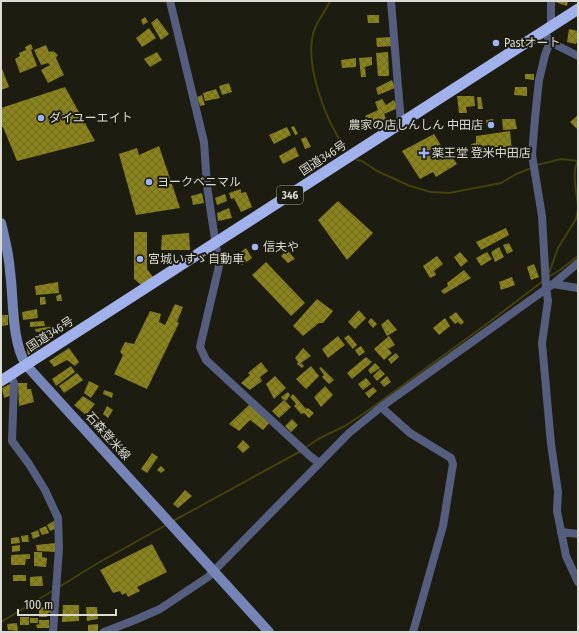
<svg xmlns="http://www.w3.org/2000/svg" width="579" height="633" viewBox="0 0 579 633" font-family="'Fira Sans Condensed','Noto Sans JP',sans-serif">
<defs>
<pattern id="building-cross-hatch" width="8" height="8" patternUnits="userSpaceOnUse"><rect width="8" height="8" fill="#8a831c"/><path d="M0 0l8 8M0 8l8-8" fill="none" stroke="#706c28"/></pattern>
</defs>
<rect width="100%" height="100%" fill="#1c1c11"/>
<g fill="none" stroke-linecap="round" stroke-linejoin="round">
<path stroke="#44410b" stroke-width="2" d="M330,1C326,10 319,19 315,28C302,61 326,122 346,149
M357,160L362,161L377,171L410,186L431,192L449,193L501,183L516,174L529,169
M537,165L561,159L578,161C571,171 577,194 578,206
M549,273L558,248L576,219L578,209
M548,277L560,270L578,256
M305,448L318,439L345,426L366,412L488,323L543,281
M173,521L301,451
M59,587L98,563L166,525
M1,622L54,590"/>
</g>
<path fill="url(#building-cross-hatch)" d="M555,1H568L567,6L555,2Z
M367,15H379V23H368Z
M145,17L148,22L143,25L141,20Z
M157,18L169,34L161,40L151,23Z
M149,28L156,38L142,47L136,38Z
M569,29L578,31V39L576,44L567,42Z
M391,37L392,46L377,47L376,38Z
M31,44L33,49L31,50L37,66L20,73L15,59L20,56L19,53L26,50L25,47Z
M46,45L49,52L53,51L58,55L56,58L64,75L48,83L41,70L50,65L48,63L41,65L34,50Z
M157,52L162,60L150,67L144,59Z
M388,52L389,76H378L376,53Z
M372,57V65L365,67L366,77H361L359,58Z
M356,58V67L342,68L341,60Z
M1,66L9,87L1,90Z
M525,74H534V80L525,79Z
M392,80L395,88L378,95L376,88Z
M229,83L232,92L222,95L219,86Z
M65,87L95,141L17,161L3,127L1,128V108Z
M515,87H527V96L514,95Z
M216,89L220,98L205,101L203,93Z
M202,95L205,105L200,106L197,97Z
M457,96H474L475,106L466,107L467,113H459Z
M477,97H481L483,109H478Z
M382,99L386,105L394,100L398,108L384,114L386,119L371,127L365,116L378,110L375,102Z
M578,115V130L570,122Z
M493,119L494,126L487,127L486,120Z
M502,119H515L517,129L503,130Z
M294,126L298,134L295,135L291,127Z
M287,127L291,135L274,144L269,135Z
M510,131L512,150L473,156L471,144L476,143V136Z
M434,134L448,157H452L457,164L436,177L433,172L420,179L402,151Z
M306,137L311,147L305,149L301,139Z
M159,146L180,208L136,215L119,154L137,148L139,155Z
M295,147L299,156L283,164L279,156Z
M241,189V193L246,192L252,207L241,212L234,198L231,199L229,193Z
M202,193L204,203L193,205L191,196Z
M225,194L227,201L217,205L215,198Z
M338,201L373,233L347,260L318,220Z
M229,208L232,218L218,221L217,213Z
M506,228L509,235L481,250L476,242Z
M134,232H147V269L153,277L141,285L134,279Z
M189,233L190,250H161L162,235Z
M509,243L513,251L507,254L503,245Z
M499,247L504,257L495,262L491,252Z
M246,248L252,258L242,265L237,255Z
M287,250L295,259L288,263L281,256Z
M460,252L468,261L461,267L454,257Z
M487,252L492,259L481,266L476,258Z
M437,256L443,264L434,271L436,275L430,278L423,266Z
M266,262L305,303L291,316L252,275Z
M534,264L539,277L531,280L527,267Z
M464,270L471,278L444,294L441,291L448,286L447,283Z
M512,277L515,285L501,290L499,282Z
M58,282L59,293L36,295L35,286Z
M61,294L62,301H57L56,296Z
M40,297H45L46,304L40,305Z
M317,299L333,311L323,323H319L303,336L293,326Z
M175,304L183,307L177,322L179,323L147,389L114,374L123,355L120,352L125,342L134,344L150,311L161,314L159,322L165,325Z
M37,309L38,318L23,320L22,312Z
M359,310L366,318L355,329L348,322Z
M456,312L464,322L461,325L458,322L455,324L449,317Z
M1,315H8V325L1,326Z
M371,318L377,324L373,328L368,322Z
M445,318L450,326L439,335L433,328Z
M388,319L397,330L387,336L381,325Z
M44,321L45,326L30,327V322Z
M54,326L55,336L43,339L41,332H36L35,329Z
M349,335L357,345L353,349L344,338Z
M338,336L345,345L328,358L322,349Z
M389,336L395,345L388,349L392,353L384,360L374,349Z
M36,341L39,349L28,355L26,346Z
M361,346L365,352L359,356L355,350Z
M69,348L79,362L75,366L67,360L54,367L49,361Z
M303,348L311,356L301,363L304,366L302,368L297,364L298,362L295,358Z
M396,353L399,357L391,364L388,359Z
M366,357L372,362L352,379L347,373Z
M261,362L268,371L260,377L262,381L250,390L241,383L250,375L248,373Z
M375,363L380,368L371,374L368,370Z
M71,366L75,372L56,386L52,379Z
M311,366L319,376L306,389L296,379Z
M321,367L334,380L329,384L322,377L324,375L319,368Z
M380,369L385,374L377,381L373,376Z
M77,373L83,380L64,393L59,386Z
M275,376L286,388L274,399L266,384Z
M387,376L391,382L384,387L380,382Z
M366,378L371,384L363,390L358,384Z
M89,381L99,386L91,398L84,393Z
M12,383V395L4,398L2,388Z
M18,383H27V389H31L34,402L19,406Z
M325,386L333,395L321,407L314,397Z
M373,387L377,391L369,398L365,393Z
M104,390L113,393L112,398L103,394Z
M288,392L290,395L286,401L284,399L283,400L281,397Z
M293,394L306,409L308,408L314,413L309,418L304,413L301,414L294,406L296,404L290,397Z
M83,396L95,404L86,415L74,405Z
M284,400L291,407L279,418L272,411Z
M249,405L270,422L263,430L250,420L239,431L229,424Z
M107,406L113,410L108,418L103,414Z
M292,419L298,425L291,432L285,426Z
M243,440L250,447L243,453L237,447Z
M152,453L158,457L147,473L141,469Z
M161,466L165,470L161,473L157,470Z
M185,490L192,496L178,508L173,504Z
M54,521L57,528L50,531L47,525Z
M46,526L49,533L42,535L39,529Z
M38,530L40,536L33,539L31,533Z
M28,535L29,542H22L21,536Z
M19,537L20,543L11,544V538Z
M56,543V552L37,551L36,545Z
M152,544L167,572L137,587L140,591L128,597L126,593L122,595L120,591L113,593L100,570Z
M20,545V551L12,552V546Z
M34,552H42V557L47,558L46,567L34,566Z
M30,554V559H26L25,565H11V555Z
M13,575H26V581H13Z
M42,576L43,586H30V577Z
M63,605H79V621L62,622Z
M39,607L50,608L51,612L48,613L47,617H39Z
M86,607H97L98,619L87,621Z
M20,617H29V625H20Z
M30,618H38V623H30Z
M39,620H49V628H37L36,625L39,624Z
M17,623L18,631L8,630L7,624Z
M98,624V632H88V625Z"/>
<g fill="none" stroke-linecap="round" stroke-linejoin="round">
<path stroke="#555e7f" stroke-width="8" d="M170,1L204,142L207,186L219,266L200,347L206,360L310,456L319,463
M391,1L401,123
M551,1V26
M548,38L550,42L578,56
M550,42L545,55L539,80L535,118L532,155L542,216L546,287L548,301L542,343L551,444L558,492L557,511L566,556L578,582
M553,284L578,288
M10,375L14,383L12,441L29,464L45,490L58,518L59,548L53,632
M381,407L410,433L451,458L453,464L443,526L413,632
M561,532L578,534
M104,632L135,620L160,609L208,577L349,433L381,407L553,284L578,263"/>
<path stroke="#7685b8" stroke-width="10" d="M1,223C5,239 9,255 10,271C14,301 11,339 26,365L269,632"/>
<path stroke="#a0b1eb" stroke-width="11" d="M1,381L578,9"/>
</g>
<g fill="#9fb3fd" stroke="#1c1c11" stroke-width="1.5">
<circle cx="496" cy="43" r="4"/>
<circle cx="41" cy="118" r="4"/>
<circle cx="491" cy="125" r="4"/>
<path d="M422 147h4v4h4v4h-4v4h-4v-4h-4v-4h4z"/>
<circle cx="149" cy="182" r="4"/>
<circle cx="255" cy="247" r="4"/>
<circle cx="140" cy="259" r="4"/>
</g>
<g text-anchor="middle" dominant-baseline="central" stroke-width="4" stroke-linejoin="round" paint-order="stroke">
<rect fill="#1c1c11" stroke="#a1a199" stroke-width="1" x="277" y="186" width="26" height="18" rx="3"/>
<g font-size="11" font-weight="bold" fill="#dadad3">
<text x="290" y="195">346</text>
</g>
<g font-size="12" fill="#dadad3" stroke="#1c1c11" text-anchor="start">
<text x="504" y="43">Pastオート</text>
<text x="49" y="118">ダイユーエイト</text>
<text x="483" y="125" text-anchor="end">農家の店しんしん 中田店</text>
<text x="432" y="153">薬王堂 登米中田店</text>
<text x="157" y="182">ヨークベニマル</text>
<text x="263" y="247">信夫や</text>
<text x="148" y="259">宮城いすゞ自動車</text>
</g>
<g font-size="12" fill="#dadad3" stroke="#1c1c11">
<text transform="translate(323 158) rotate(-33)">国道346号</text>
<text transform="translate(50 334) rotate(-33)">国道346号</text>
<text transform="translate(108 436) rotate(48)">石森登米線</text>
</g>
</g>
<rect width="579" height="633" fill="none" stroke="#dadad3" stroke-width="4"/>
<path d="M18 609v6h98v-6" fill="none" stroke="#dadad3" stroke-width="2"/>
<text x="24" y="609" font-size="12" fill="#dadad3" stroke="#1c1c11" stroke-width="3" paint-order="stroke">100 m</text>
</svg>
